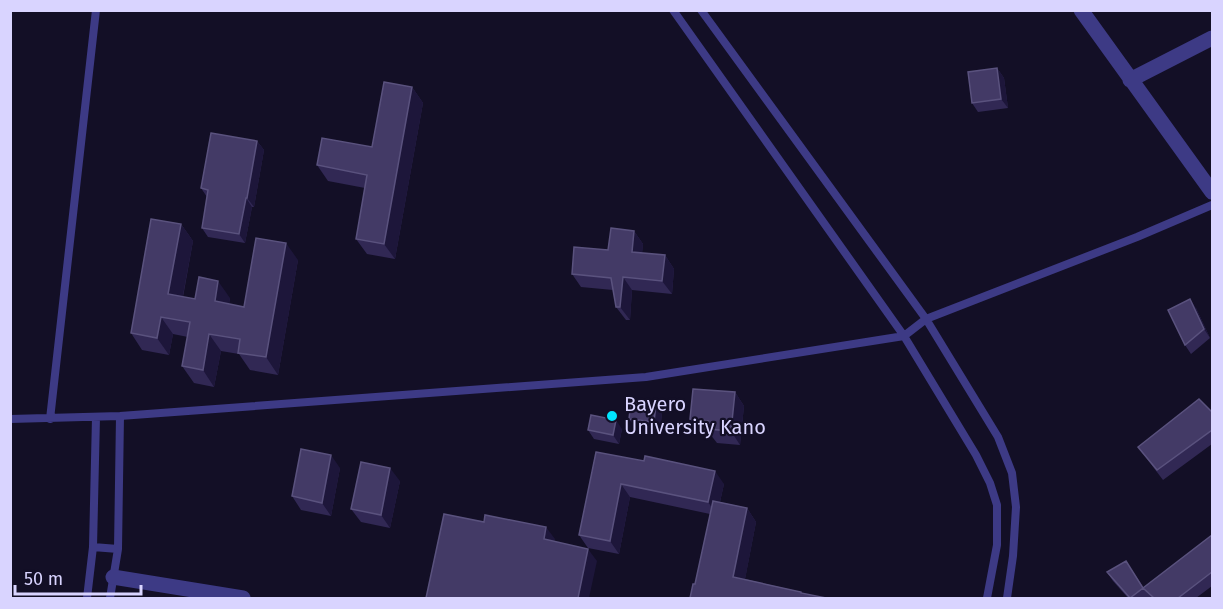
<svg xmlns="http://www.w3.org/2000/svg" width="1223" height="609" viewBox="0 0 1223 609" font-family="'Fira Sans',sans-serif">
<rect width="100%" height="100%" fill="#130f26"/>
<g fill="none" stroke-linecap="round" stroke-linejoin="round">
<path stroke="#3d3a85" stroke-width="8" d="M673,10L904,336L976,455L990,483L997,505V545L987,598
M701,10L926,319L998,437L1012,473L1016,507L1013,556L1007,598
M10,419L120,416L646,377L904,336L926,319L1137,237L1212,205
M50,419L96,10
M93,547L118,549
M87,598L93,547L96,417
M110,598L118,549L120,416"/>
<path stroke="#3d3a85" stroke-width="15" d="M1081,10L1212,192
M1130,80L1212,38
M113,577L243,598"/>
</g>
<path fill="#312854" d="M915,10H940L917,12Z
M997,68L1004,78L1008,108L978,112L972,103Z
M412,87L423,103L395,259L367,254L356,239L365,188L328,181L317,165L372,147Z
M257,141L264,150L254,207H252L245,243L208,237L202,228L207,197L201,188Z
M181,224L193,241L183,297L195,299L230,298L229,304L244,307L298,260L278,375L250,370L239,354L221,351L214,387L194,383L182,366L188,337L173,334L169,355L142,350L131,333Z
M634,231L643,244L642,253L665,255L674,269L672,294L632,290L630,320H626L616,307L613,290L581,287L572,274L608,250Z
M1196,308L1210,338L1191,354L1185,345Z
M735,392L744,406L740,445L717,443L710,434L700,433L690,419Z
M656,404L662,413L660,431L636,428L629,419Z
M1212,412V444L1163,480L1138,447Z
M622,429L619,444L594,439L588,430Z
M596,452L724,484L720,502L747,508L756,522L745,579L801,592L802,594L695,584L710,514L630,497L619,554L588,548L579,535Z
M340,468L331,516L301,510L292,496Z
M400,481L390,528L361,522L351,509Z
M1212,535V586L1196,598H1151L1150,597L1148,598H1128L1113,581L1107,572L1132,570L1144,588Z"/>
<path fill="#1d163a" d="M997,68L1004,78L1008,108L1001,99Z
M412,87L423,103L395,259L384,244Z
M257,141L264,150L254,207L247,198Z
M246,198L252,207L245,243L239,234Z
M181,224L193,241L180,311L168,294Z
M634,231L643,244L641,265L632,252Z
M286,243L298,260L278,375L266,357Z
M665,255L674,269L672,294L662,281Z
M623,277L632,290L630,320L620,307Z
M218,281L230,298L227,318L215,301Z
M1190,299L1196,308L1210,338L1204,329Z
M161,317L173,334L169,355L157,338Z
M209,334L221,351L214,387L203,370Z
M735,392L744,406L740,445L731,431Z
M656,404L662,413L660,431L654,422Z
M616,420L622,429L619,444L613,435Z
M331,455L340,468L331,516L322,503Z
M390,468L400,481L390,528L381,515Z
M715,471L724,484L717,515L708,502Z
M621,484L630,497L619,554L610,541Z
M747,508L756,522L743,590L733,577Z
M546,527L555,539L553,552L544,539Z
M588,549L597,561L589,598H578Z"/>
<path fill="#433a66" stroke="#5a527e" stroke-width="1.5" d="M997,68L1001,99L972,103L968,72Z
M384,82L412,87L384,244L356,239L367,175L317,165L322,138L372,147Z
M211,133L257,141L247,198H246L239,234L202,228L208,190L201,188Z
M151,219L181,224L168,294L195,299L199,277L218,281L215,301L244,307L256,238L286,243L266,357L238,353L240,339L209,334L203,370L182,366L190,322L161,317L157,338L131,333Z
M611,228L634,231L632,252L665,255L662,281L623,277L620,307H616L611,278L572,274L574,247L608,250Z
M1190,299L1204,329L1185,345L1168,310Z
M693,389L735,392L731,431L707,429L708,421L690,419Z
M1199,399L1212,412V430L1157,470L1138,447Z
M631,401L656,404L654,422L629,419Z
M591,415L616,420L613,435L588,430Z
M301,449L331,455L322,503L292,496Z
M596,452L644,461L645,456L715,471L708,502L621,484L610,541L579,535Z
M361,462L390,468L381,515L351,509Z
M713,501L747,508L733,577L801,592V593L826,598H690L693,584H695Z
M444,514L484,522L485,515L546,527L544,539L588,549L578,598H426Z
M1212,535V572L1178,598H1154L1143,588Z
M1126,561L1143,588L1130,598L1107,572Z"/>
<circle fill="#00e5ff" stroke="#130f26" stroke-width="2" cx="612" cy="416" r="6"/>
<g text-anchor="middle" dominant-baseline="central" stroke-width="4.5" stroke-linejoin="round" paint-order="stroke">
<g font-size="20" fill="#d9d4ff" stroke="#130f26" text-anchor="start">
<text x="624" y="404">Bayero<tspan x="624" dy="23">University Kano</tspan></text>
</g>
</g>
<rect width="1223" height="609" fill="none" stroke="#d9d4ff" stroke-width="24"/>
<path d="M15 585v9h126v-9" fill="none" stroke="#d9d4ff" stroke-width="3"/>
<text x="24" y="585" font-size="18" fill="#d9d4ff" stroke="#130f26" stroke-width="4.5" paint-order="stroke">50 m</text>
</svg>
